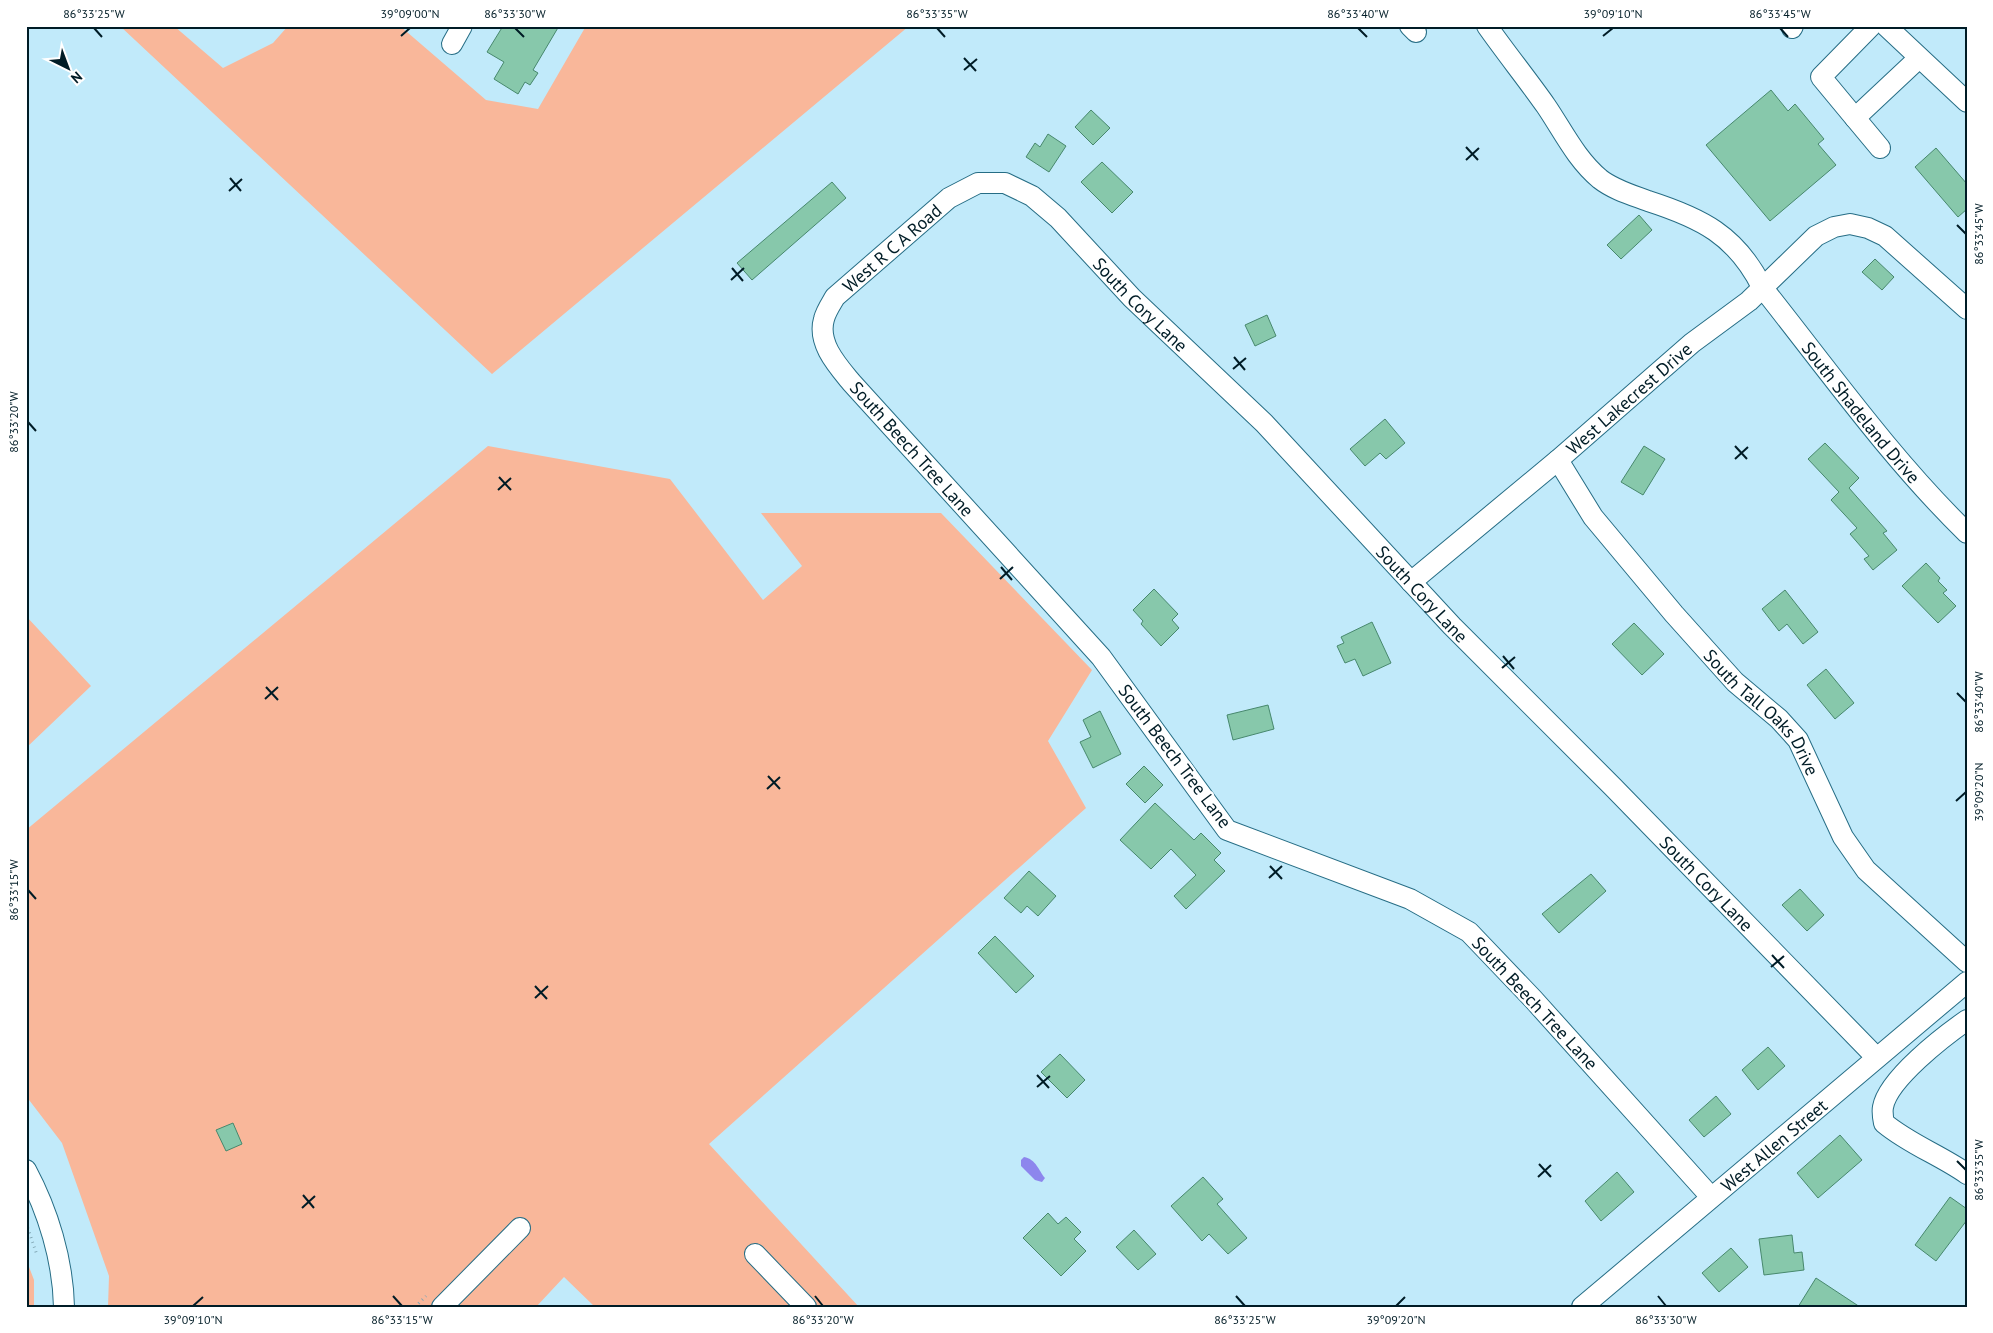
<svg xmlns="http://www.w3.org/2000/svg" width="1993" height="1333" viewBox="0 0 1993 1333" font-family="'PT Sans',sans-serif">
<rect width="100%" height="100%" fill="#c1eafa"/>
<path fill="#f9b79a" d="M120,26H174L223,68L273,43L288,26H400L486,100L538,109L586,26H909L492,374Z
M488,446L670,479L763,600L802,566L761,513H941L1092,670L1048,741L1086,808L709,1144L859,1307H595L564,1277L536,1307H108L109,1276L62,1143L26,1096V830Z
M26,616L91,686L26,748Z
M26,1259L34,1280V1307H26Z"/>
<path fill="#8d86ed" d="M1024,1157C1036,1159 1039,1171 1045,1178L1042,1182L1035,1180L1021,1166V1160Z"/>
<path fill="#87c8ab" stroke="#47886d" d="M503,26H559L533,70L538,73L530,85L525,82L518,94L494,79L504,62L487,52Z
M1771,90L1788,111L1795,104L1824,139L1818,144L1836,165L1770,221L1706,145Z
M1091,110L1110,128L1093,145L1075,127Z
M1048,134L1066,146L1049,172L1026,157L1035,143L1040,147Z
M1936,148L1967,184V209L1958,217L1915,167Z
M1102,162L1133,192L1112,213L1081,182Z
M832,182L846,198L752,280L737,263Z
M1639,215L1652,230L1621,259L1607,245Z
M1875,259L1894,277L1882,290L1862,272Z
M1267,315L1276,336L1255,346L1245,325Z
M1385,419L1405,443L1386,459L1380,453L1365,466L1350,449Z
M1825,443L1859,478L1849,488L1887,531L1883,533L1897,550L1873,570L1864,559L1869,556L1850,534L1857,528L1831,500L1839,492L1808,459Z
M1644,446L1665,459L1643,495L1621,482Z
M1926,563L1940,578L1938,581L1947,590L1943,593L1956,606L1938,623L1902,586Z
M1154,589L1178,614L1172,620L1179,628L1161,646L1141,624L1143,621L1133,610Z
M1785,590L1818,632L1803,644L1787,624L1779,631L1762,609Z
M1372,622L1391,663L1363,676L1355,659L1345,663L1337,646L1344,643L1341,637Z
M1634,623L1664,654L1642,675L1612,644Z
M1826,669L1854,703L1835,719L1807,685Z
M1268,705L1274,729L1233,740L1227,715Z
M1100,711L1121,754L1093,768L1080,742L1091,737L1083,720Z
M1144,766L1163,785L1145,803L1126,784Z
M1155,803L1194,840L1201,833L1221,853L1214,860L1225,871L1186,909L1174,896L1196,875L1171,849L1151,869L1120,840Z
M1029,871L1056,896L1038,916L1027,906L1021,913L1004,898Z
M1591,874L1606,891L1559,933L1542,914Z
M1800,889L1824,915L1807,931L1782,905Z
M995,936L1034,976L1016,993L978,953Z
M1768,1047L1785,1066L1758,1090L1742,1070Z
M1060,1054L1085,1080L1067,1098L1041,1072Z
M1716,1096L1731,1114L1704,1137L1689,1120Z
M233,1123L242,1144L226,1151L216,1130Z
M1840,1135L1862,1160L1818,1198L1797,1173Z
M1617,1172L1634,1192L1601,1221L1585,1201Z
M1203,1177L1223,1199L1217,1204L1247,1238L1228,1254L1209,1234L1202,1241L1171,1206Z
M1950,1197L1967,1209V1220L1936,1261L1915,1245Z
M1048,1213L1058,1224L1066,1217L1081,1232L1074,1239L1086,1251L1061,1276L1023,1238Z
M1134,1230L1156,1254L1138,1270L1116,1247Z
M1792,1235L1794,1253L1802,1252L1804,1270L1764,1275L1759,1239Z
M1731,1248L1748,1267L1719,1292L1702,1273Z
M1816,1278L1860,1307H1798Z"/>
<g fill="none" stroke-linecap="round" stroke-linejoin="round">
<defs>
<g id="minor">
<path d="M1410,26L1416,32"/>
<path id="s1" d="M1487,26C1506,53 1527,79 1546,106C1563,131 1576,159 1600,179C1614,190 1632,195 1648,201C1701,218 1736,235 1762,287C1828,370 1891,459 1967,533"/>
<path d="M1871,26L1821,77L1855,118L1919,58"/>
<path d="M1886,26L1967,102"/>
<path d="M1792,28L1793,26"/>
<path d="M452,44L462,26"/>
<path d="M1855,118L1880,148"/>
<path id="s2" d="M1558,460L1593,517L1674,614L1735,682L1779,719L1798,740L1843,837L1866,870L1967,962"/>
<path id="s3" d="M1411,582L1558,460L1692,343L1749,301L1816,236L1834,227L1850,224L1868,228L1885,236L1967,309"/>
<path d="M1967,1020C1944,1036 1888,1079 1883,1107C1882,1112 1883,1118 1884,1123C1909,1144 1940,1155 1967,1174"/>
<path d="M26,1170C48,1211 63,1260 64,1307"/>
<path id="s4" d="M1711,1197L1533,999L1469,932L1410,899L1227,830L1101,657L851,382C837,365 817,343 824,319C826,311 831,304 835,297L949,198L978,183H1005L1032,196L1058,218L1132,298L1264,423L1452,626L1613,787L1876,1057"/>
<path d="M755,1254L806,1307"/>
<path d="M442,1307L520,1228"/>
<path id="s5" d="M1582,1307L1967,982"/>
</g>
</defs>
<use href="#minor" stroke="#266d85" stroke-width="22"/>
<path stroke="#81a6b4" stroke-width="3" stroke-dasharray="1 4" stroke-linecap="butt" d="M26,1223L37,1255
M415,1307L426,1296"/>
<use href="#minor" stroke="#fff" stroke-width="20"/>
</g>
<path fill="none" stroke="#001c26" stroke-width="2" d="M94,28L102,37M515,28L524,37M937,28L945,37M1358,28L1367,37M1780,28L1788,37M401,36L410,28M1603,36L1613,28M964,58L976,71M964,70L977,59M1466,147L1478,160M1466,160L1479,148M230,178L241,191M229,191L242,179M1957,225L1966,234M732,268L743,281M731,280L744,268M1234,357L1245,370M1233,369L1246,358M28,422L36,431M1735,446L1747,459M1735,459L1748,447M499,477L511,490M498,490L511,478M1001,567L1012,580M1000,579L1013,567M1503,656L1514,669M1502,668L1515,657M266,687L278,700M1957,693L1966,702M265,699L278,687M768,776L780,789M767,789L780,777M1956,801L1966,792M1270,866L1282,879M1269,878L1282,866M28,890L36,899M1772,955L1784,968M1771,967L1784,956M535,986L547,999M535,998L548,986M1037,1075L1049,1088M1037,1087L1050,1076M1957,1161L1966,1170M1539,1164L1551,1177M1538,1177L1551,1165M303,1195L314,1208M302,1208L315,1196M393,1296L402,1306M815,1296L823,1306M1236,1296L1245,1306M1658,1296L1666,1306M193,1306L203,1297M1396,1306L1405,1297"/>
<g text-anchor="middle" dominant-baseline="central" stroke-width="4.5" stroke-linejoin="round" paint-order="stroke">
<g font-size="18" fill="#001c26" stroke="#fff">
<text stroke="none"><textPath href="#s4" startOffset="1379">West R C A Road</textPath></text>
<text stroke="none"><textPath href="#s4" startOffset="1698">South Cory Lane</textPath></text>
<text stroke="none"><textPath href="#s3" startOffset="285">West Lakecrest Drive</textPath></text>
<text stroke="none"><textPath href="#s1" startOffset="551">South Shadeland Drive</textPath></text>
<text transform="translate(912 449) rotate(48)">South Beech Tree Lane</text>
<text stroke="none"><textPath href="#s4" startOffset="2102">South Cory Lane</textPath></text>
<text stroke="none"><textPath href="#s2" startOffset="326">South Tall Oaks Drive</textPath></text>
<text transform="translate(1175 756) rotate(53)">South Beech Tree Lane</text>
<text stroke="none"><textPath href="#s4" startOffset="2508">South Cory Lane</textPath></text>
<text transform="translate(1535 1003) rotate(47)">South Beech Tree Lane</text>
<text stroke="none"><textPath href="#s5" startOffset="251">West Allen Street</textPath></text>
</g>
</g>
<rect width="1993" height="1333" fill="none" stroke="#ffffff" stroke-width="55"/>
<g transform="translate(68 68) rotate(138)" stroke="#ffffff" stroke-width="4" paint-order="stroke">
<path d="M0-4L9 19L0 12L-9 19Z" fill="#001c26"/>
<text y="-8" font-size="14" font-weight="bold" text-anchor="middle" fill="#001c26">N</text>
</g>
<rect x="28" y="28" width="1938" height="1278" fill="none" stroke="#001c26" stroke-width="2"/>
<g font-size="12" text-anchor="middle" fill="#001c26">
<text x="94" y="18">86°33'25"W</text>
<text x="410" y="18">39°09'00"N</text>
<text x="515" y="18">86°33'30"W</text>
<text x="937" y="18">86°33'35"W</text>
<text x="1358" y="18">86°33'40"W</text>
<text x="1613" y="18">39°09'10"N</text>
<text x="1780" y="18">86°33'45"W</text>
<text transform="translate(1979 234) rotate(-90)" y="4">86°33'45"W</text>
<text transform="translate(14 422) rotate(-90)" y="4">86°33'20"W</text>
<text transform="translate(1979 702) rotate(-90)" y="4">86°33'40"W</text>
<text transform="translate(1979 792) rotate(-90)" y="4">39°09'20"N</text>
<text transform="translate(14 890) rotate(-90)" y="4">86°33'15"W</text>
<text transform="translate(1979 1170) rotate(-90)" y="4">86°33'35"W</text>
<text x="193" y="1324">39°09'10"N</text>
<text x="402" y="1324">86°33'15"W</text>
<text x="823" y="1324">86°33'20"W</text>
<text x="1245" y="1324">86°33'25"W</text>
<text x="1396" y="1324">39°09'20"N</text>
<text x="1666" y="1324">86°33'30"W</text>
</g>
</svg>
